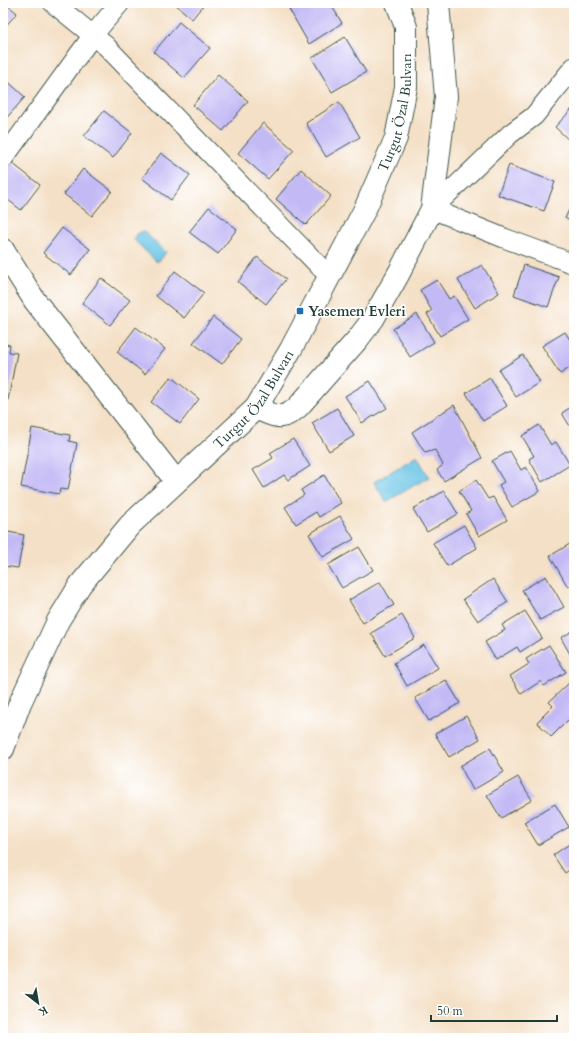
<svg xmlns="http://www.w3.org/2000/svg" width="577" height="1041" viewBox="0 0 577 1041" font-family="Cardo,serif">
<rect width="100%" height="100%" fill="#fff"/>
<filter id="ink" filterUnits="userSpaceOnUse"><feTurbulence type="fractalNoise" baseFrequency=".025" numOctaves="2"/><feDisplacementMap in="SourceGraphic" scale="8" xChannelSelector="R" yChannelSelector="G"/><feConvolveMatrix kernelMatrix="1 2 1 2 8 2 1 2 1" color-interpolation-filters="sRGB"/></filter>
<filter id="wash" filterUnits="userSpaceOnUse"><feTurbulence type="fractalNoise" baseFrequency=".012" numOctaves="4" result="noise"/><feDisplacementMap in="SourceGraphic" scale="16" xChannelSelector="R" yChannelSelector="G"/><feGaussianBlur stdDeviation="0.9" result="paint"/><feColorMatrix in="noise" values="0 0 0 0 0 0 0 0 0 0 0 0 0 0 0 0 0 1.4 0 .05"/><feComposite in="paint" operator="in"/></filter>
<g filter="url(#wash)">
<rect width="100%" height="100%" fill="#f4e0c6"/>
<path fill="#69c4e6" stroke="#44808d" d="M143,231L166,252L162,258L157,262L134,240L137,234Z
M417,456L429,477L386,502L374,482Z"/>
<g id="blocks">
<path fill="#c3baf5" d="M3,3H5L17,13L3,29Z
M174,3H205L192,19Z
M299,3H330L342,23L309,44L289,9Z
M179,22L210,48L184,78L154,52Z
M345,37L366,72L332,92L312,58Z
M218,75L248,101L223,131L193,105Z
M3,77L25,97L3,122Z
M339,102L360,137L326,157L306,123Z
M572,109L574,111V145L555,127Z
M104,111L132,133L113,158L84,136Z
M263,123L294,150L268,179L238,153Z
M161,153L190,175L171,200L142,178Z
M12,163L40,185L21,210L3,196V174Z
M509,165L555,182L544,211L498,195Z
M83,169L112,191L92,216L64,194Z
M301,169L331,196L306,225L276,199Z
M574,200V223L565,218Z
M209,207L237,229L218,254L189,232Z
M62,228L90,249L71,275L43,253Z
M257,257L286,279L266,304L238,282Z
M482,265L499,293L475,308L458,280Z
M524,265L559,277L548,307L514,295Z
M175,271L204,293L184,318L156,296Z
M101,278L130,300L110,325L82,303Z
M437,280L449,299L454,296L468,319L440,336L427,314L432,311L420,290Z
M417,314L434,342L410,357L393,329Z
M213,317L241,339L222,364L193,343Z
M136,327L165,349L145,374L117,352Z
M565,332L574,346V365L560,374L542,346Z
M3,344L10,345L9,352L17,353L8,400H3Z
M523,355L540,382L516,397L499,370Z
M171,377L199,399L180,424L151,402Z
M490,378L507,406L483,421L466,393Z
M370,381L387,408L362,423L345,396Z
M454,405L482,458L444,481L437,470L443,465L435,450L425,453L412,432Z
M574,405V433L562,413Z
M337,408L354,436L329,451L312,423Z
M539,425L551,445L556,442L570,465L542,482L529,459L534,456L522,436Z
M32,428L70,435L69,441L77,443L68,490L60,489L59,494L21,487Z
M293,439L310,466L288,480L284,475L264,488L253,470L273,458L270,453Z
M510,451L521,470L526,467L540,491L512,507L499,485L504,482L492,461Z
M324,475L341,503L319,517L316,512L296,524L285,507L304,495L301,490Z
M476,480L488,499L493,497L507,520L479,536L466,514L471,511L459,491Z
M444,491L458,514L427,532L413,509Z
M340,516L354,539L323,557L309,534Z
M464,525L477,548L447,566L433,543Z
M3,531L24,535L18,568L3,566Z
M573,542L574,544V583L568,587L550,556Z
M359,547L373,570L342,588L328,565Z
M546,576L564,607L540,620L522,590Z
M493,579L508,602L478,621L463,599Z
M380,582L394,605L363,623L349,600Z
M525,611L542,638L520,652L517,647L496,660L485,642L505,630L502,625Z
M402,615L415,638L385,656L371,633Z
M574,630V661L561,638Z
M424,645L438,668L407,686L394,663Z
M549,645L566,672L544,686L541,681L521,694L510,676L529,664L526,659Z
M446,680L460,703L429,721L415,698Z
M569,683L574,688V723L572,724L568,720L551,737L537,722L553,706L549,702Z
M466,716L480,739L449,757L435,734Z
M490,748L504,772L473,790L460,766Z
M518,777L532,800L501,818L487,795Z
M555,804L569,827L538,845L524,822Z
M574,841V867L565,873L553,855Z"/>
</g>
</g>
<g filter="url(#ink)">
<use href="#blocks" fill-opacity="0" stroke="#3f554a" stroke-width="1"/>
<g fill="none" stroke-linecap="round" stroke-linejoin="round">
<defs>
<path id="street" d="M53,3L106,46L329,276
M574,67L534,116L510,134L432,209L504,238L574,264
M3,159L93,35L120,3"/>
<g id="secondary">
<path d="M3,250L35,301L176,481"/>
<path d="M256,408C275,416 281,422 298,407L357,340L373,319L399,273L432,209L446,97L438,3"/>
<path id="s1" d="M3,749L20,703L58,621L80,585L130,525L256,408L291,349L365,209L396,138L406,87V27L397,3"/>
</g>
</defs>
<use href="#street" stroke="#3f554a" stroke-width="21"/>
<use href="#secondary" stroke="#3f554a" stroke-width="24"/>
<use href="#street" stroke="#fff" stroke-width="19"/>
<use href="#secondary" stroke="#fff" stroke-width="22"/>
</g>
</g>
<rect fill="#1f6fb2" stroke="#fff" stroke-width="1.5" x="296" y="307" width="8" height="8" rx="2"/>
<g text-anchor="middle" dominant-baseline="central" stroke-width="3.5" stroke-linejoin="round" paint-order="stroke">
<g font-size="14" fill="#1f3d34" stroke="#fff">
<text stroke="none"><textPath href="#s1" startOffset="761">Turgut Özal Bulvarı</textPath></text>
<text stroke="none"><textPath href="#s1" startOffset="437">Turgut Özal Bulvarı</textPath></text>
</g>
<g font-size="14" font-weight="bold" fill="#1f3d34" stroke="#fff" text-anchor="start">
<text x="308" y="311">Yasemen Evleri</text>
</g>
</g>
<rect width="577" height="1041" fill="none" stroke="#fff" stroke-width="16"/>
<g transform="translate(38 1003) rotate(149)" stroke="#ffffff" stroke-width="3" paint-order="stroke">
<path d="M0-3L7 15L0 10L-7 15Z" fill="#1f3d34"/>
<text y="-6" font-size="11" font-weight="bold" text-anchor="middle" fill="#1f3d34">K</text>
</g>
<path d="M431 1015v6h126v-6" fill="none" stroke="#1f3d34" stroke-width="2"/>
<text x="437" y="1015" font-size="12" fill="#1f3d34" stroke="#ffffff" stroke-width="3" paint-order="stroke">50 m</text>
</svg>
